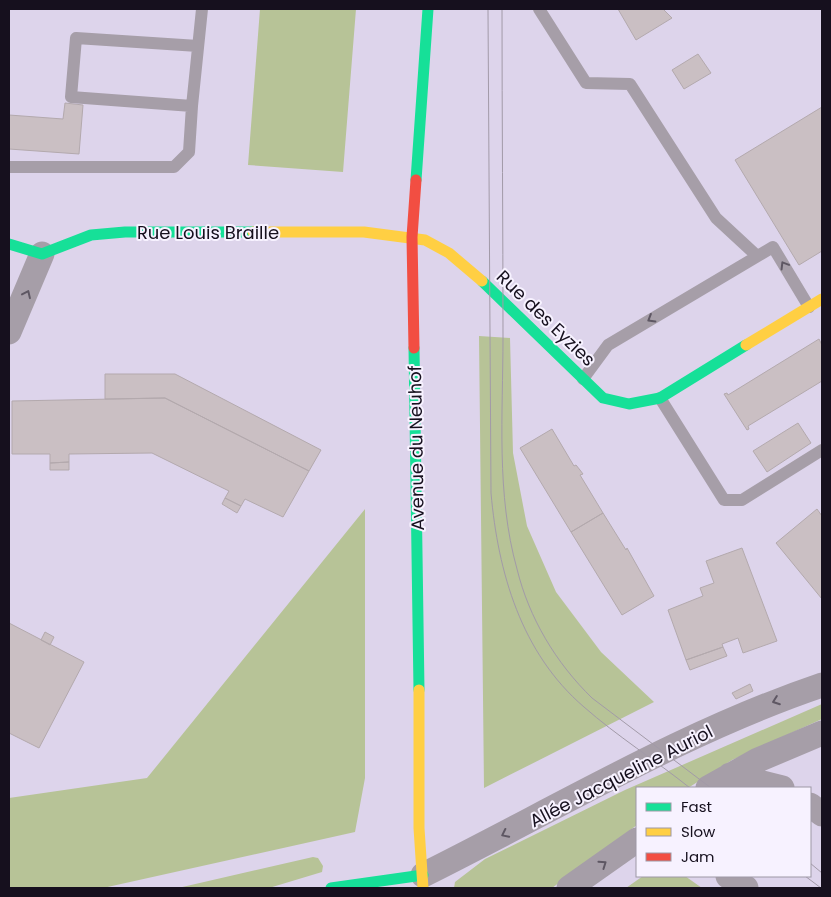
<svg xmlns="http://www.w3.org/2000/svg" width="831" height="897" viewBox="0 0 831 897" font-family="Poppins,sans-serif">
<rect width="100%" height="100%" fill="#ddd4eb"/>
<path fill="#b7c397" d="M260,9H356L343,172L248,165Z
M479,336L510,338L513,453L527,526L556,592L601,652L654,702L484,788Z
M365,509V778L355,832L103,888H9V798L147,778Z
M822,704V719L732,760L688,788H637V825L552,888H454L455,882L485,859L625,790Z
M313,857L318,858L323,866L322,872L269,888H178Z
M643,876H685L702,888H626Z"/>
<path fill="#cabfc3" stroke="#b3a9ad" d="M618,9H663L672,18L636,40Z
M698,54L711,73L684,89L672,70Z
M65,103L83,105L79,154L9,149V115L63,119Z
M822,107V251L799,265L735,160Z
M819,339L822,345V381L748,426L749,429L747,430L724,394L727,393L728,395Z
M105,374H175L321,450L309,471L165,398L105,399Z
M165,398L309,471L283,517L245,499L241,506L225,498L229,491L152,453L69,454V462L50,463V454H12V401Z
M798,423L811,443L767,472L753,451Z
M552,429L574,466L576,465L580,470L583,474L580,475L603,513L571,532L520,448Z
M69,462V470H50V463Z
M225,498L241,506L237,513L222,504Z
M817,509L822,516V599L776,543Z
M603,513L626,550L627,548L654,596L622,615L571,532Z
M742,548L777,641L743,653L738,638L722,644L723,647L686,660L668,610L703,596L700,588L714,583L706,561Z
M9,623L84,662L39,748L9,733Z
M45,632L54,637L50,645L41,640Z
M723,647L727,656L690,670L686,660Z
M750,684L753,691L736,699L732,693Z"/>
<g fill="none" stroke-linecap="round" stroke-linejoin="round">
<path stroke="#a69ea8" stroke-width="12" d="M539,9L586,83L630,84L716,218L757,256
M198,46L76,38L71,97L192,106L202,9
M9,167H174L189,152L192,106
M583,379L608,345L773,247L809,307
M660,398L724,500H742L822,450"/>
<path stroke="#a69ea8" stroke-width="25" d="M9,332L42,254
M730,775L782,788
M708,788L758,760L822,733
M810,805L822,814
M423,875C554,810 683,732 822,685
M728,876L746,888
M569,888L637,840"/>
<path stroke="#16e098" stroke-width="11" d="M416,180L428,9
M9,244L42,254L91,235L125,232H253
M482,281L603,398L629,404L660,398L746,345
M414,348L419,690
M331,888L423,875"/>
<path stroke="#ffcf43" stroke-width="11" d="M253,232H364L425,240L449,253L482,281
M746,345L822,299
M419,690V828L423,888"/>
<path stroke="#f24e42" stroke-width="11" d="M414,348L412,237L416,180"/>
<path stroke="#a29aa8" stroke-width="1" d="M488,9L491,493C498,572 521,653 584,707C617,736 655,760 690,788
M502,9C502,118 503,227 503,337C503,414 496,494 517,569C529,618 556,663 592,698L711,788
M810,863L822,873
M805,876L821,888"/>
</g>
<defs><path id="oneway-chevron" d="M-2-3.5L2.5 0L-2 3.5" fill="none" stroke-width="1.6" stroke-linecap="round" stroke-linejoin="round" transform="scale(1.25)"/></defs>
<g stroke="#5e5763">
<use href="#oneway-chevron" transform="translate(784 265) rotate(-121)"/>
<use href="#oneway-chevron" transform="translate(27 294) rotate(-65)"/>
<use href="#oneway-chevron" transform="translate(651 319) rotate(149)"/>
<use href="#oneway-chevron" transform="translate(776 701) rotate(160)"/>
<use href="#oneway-chevron" transform="translate(505 834) rotate(154)"/>
<use href="#oneway-chevron" transform="translate(603 864) rotate(-35)"/>
</g>
<g text-anchor="middle" dominant-baseline="central" stroke-width="4" stroke-linejoin="round" paint-order="stroke">
<g font-size="18" fill="#16101e" stroke="#f7f2ff">
<text x="208" y="232">Rue Louis Braille</text>
<text transform="translate(546 318) rotate(44)">Rue des Eyzies</text>
<text transform="translate(416 448) rotate(-91)">Avenue du Neuhof</text>
<text transform="translate(621 776) rotate(-27)">Allée Jacqueline Auriol</text>
</g>
</g>
<rect width="831" height="897" fill="none" stroke="#16101e" stroke-width="20"/>
<rect x="636" y="787" width="175" height="90" fill="#f7f2ff" stroke="#9d98a5"/>
<rect x="646" y="803" width="25" height="8" fill="#16e098" stroke="#9d98a5"/>
<text x="681" y="812" font-size="15" fill="#16101e">Fast</text>
<rect x="646" y="828" width="25" height="8" fill="#ffcf43" stroke="#9d98a5"/>
<text x="681" y="837" font-size="15" fill="#16101e">Slow</text>
<rect x="646" y="853" width="25" height="8" fill="#f24e42" stroke="#9d98a5"/>
<text x="681" y="862" font-size="15" fill="#16101e">Jam</text>
</svg>
